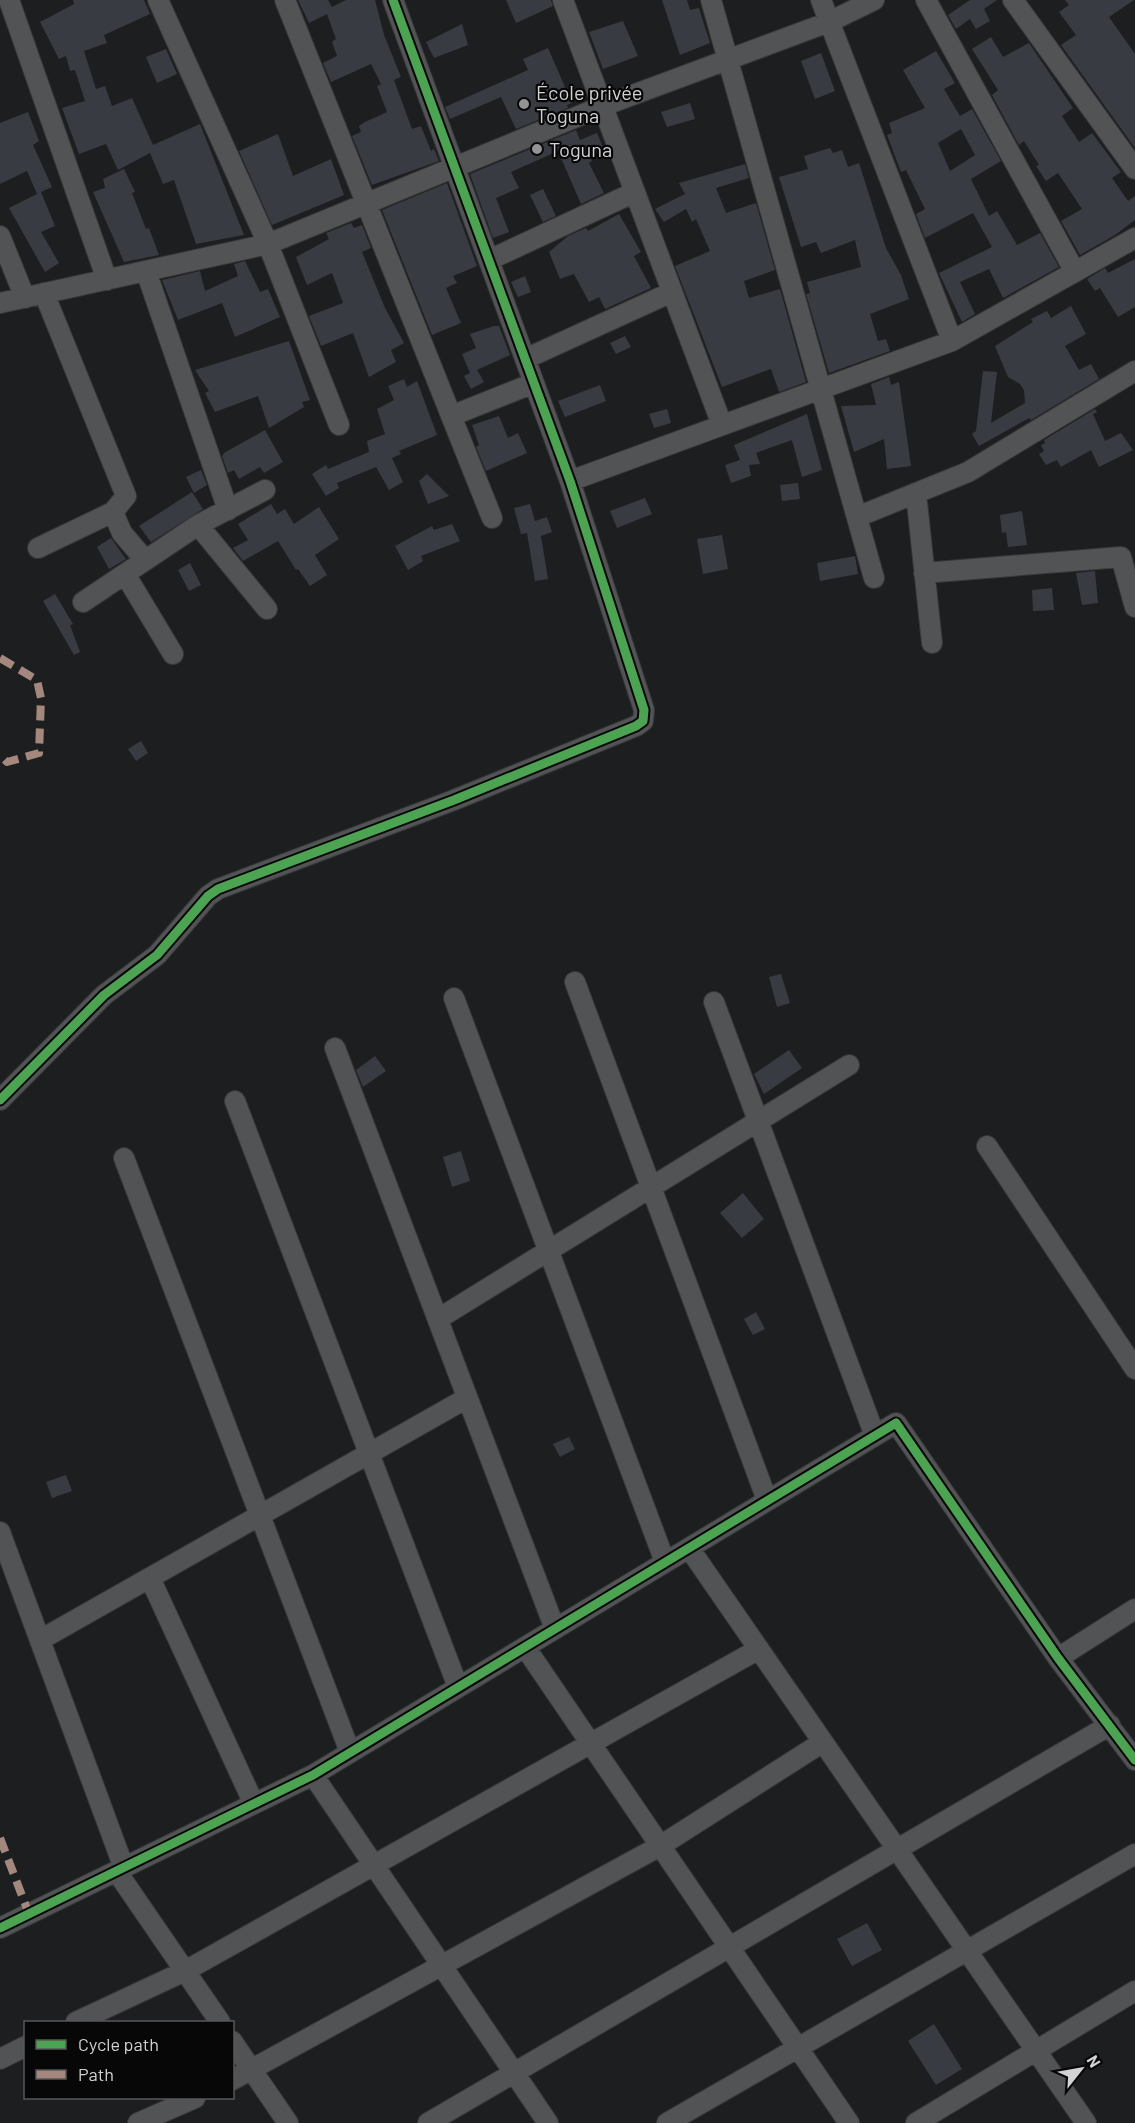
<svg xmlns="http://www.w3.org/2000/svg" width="1135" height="2123" viewBox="0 0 1135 2123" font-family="Barlow,sans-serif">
<rect width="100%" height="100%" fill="#1d1e1f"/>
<path fill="#393b43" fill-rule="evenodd" d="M73,0H144L150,14L104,35L107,43L84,51L96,89L105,86L112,106L132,98L153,145L200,124L244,235L196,244L174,180L163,184L150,153L118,170L106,144L79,154L62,108L85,101L75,70L70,71L66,56L59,59L40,22L74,4Z
M298,0H328L332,7L346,0H375L384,35L401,77L394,80L412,129L421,126L431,151L434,149L439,161L372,185L352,136L361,132L359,126L365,122L387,112L377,86L381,84L371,64L331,82L323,63L337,56L332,42L336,39L327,14L309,23Z
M506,0H551L553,6L516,23Z
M662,0H687L690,10L699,8L710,43L680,55Z
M970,0H997L984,9L990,21L976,29L970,19L956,29L948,15Z
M1065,0H1134L1109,17L1135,54V148L1061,45L1076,35L1059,12L1069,5Z
M623,21L638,56L603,69L589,32Z
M462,24L468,45L434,58L426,42Z
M991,37L1003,57L1029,43L1073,108L1062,116L1079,142L1092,133L1121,172L1112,178L1128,201L1135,196V220L1115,235L1080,255L1061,221L1082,209L1058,173L1046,181L1036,166L1039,165L1024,141L1019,145L992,95L998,90L972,49Z
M548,48L572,103L567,105L568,108L516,129L501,97L450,119L445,107L528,70L523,59Z
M166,49L177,74L157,83L146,57Z
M936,51L955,83L944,89L960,116L972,109L1001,161L971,179L989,216L997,211L1017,245L1040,233L1059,267L1003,298L989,269L960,282L975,314L962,322L939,273L992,247L973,213L925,238L916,214L925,209L906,170L901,172L887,135L892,133L889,123L925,108L903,70ZM961,129L975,155L950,171L938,143Z
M821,53L835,91L815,99L801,61Z
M690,103L695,119L667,127L661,112Z
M28,112L39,141L33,145L52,187L41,192L55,226L41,232L59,263L45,272L9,208L37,194L27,171L0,184V123Z
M576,130L580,140L597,133L604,150L589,155L592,161L589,163L604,193L581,204L558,151L511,172L519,188L496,198L509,232L493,238L470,174Z
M278,134L293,176L331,159L344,195L272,225L239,151Z
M830,148L833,153L842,150L848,167L859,163L886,248L901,275L909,299L870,314L878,341L886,339L890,351L829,373L806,294L810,293L807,282L861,267L855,240L821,253L816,242L801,247L779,177L808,169L804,156Z
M745,164L749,178L716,188L726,213L756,203L775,270L744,281L749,298L780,289L806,382L779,392L771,369L722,387L675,266L710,251L696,219L692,222L686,209L664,222L655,209L685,194L679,183Z
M124,169L135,192L132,193L146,229L149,228L159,255L124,262L93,192L105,188L103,179Z
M447,183L477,266L453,276L457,283L446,288L461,323L432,335L382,210Z
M543,189L556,216L543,222L530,195Z
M619,214L641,252L634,256L651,288L605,309L599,297L589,302L574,274L560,279L549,252L568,236L586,228L588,231Z
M351,223L354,228L362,225L371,248L362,252L385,308L404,343L391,350L396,362L369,377L353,333L321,346L309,316L343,303L332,273L307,285L296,257L329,239L326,233Z
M1135,259V307L1118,317L1100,288L1095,291L1087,279L1105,268L1108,273Z
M245,261L260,292L268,289L280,317L235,337L222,303L178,320L162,280L200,271L205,291L238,276L234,264Z
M525,276L531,292L518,297L511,282Z
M1071,306L1086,334L1065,346L1079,370L1091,364L1099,379L1031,420L1029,418L979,446L972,434L976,431L983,371L997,372L991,423L1025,403L1024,390L1020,384L1008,377L995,346L1033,322L1031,319L1047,311L1051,318Z
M494,326H499L510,355L477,370L484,382L471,389L464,376L470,373L462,354L476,348L470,334Z
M625,336L631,347L616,354L610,343Z
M289,341L310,400L302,402L304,407L269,428L258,396L215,412L205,393L209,391L195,370Z
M889,377L891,385L899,382L911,466L887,469L884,439L854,452L841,406L876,405L871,384Z
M404,379L407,387L417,381L437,435L399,451L401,454L392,458L403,482L389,490L376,467L337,483L339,488L326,496L312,474L326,465L328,469L369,452L367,441L385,434L377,409L394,400L388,386Z
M600,385L606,401L565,417L558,401Z
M667,409L671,423L654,428L649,414Z
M1095,409L1097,412L1093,414L1105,441L1121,433L1133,450L1099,467L1091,450L1061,467L1057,460L1046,465L1039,454L1044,451L1041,445L1045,443L1044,440Z
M807,414L822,470L802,477L792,440L756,453L760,464L749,465L751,476L731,483L725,465L740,460L734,445Z
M499,416L508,438L518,433L527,453L486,471L476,447L479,445L472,425Z
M265,430L283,462L264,473L260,467L239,479L234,470L228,473L222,456L224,453Z
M201,470L207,485L194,493L186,477Z
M427,474L449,496L428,504L419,481Z
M798,483L800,499L782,501L780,485Z
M192,492L203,509L151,542L139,526Z
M645,498L652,514L617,528L610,511Z
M271,504L277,514L285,509L294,524L319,507L339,539L315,555L327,575L310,586L298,569L296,570L278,541L243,561L233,548L248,540L238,524Z
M530,504L535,521L547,517L552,532L541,536L548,579L535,581L527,533L521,534L514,508Z
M1022,511L1027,545L1008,547L1006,532L1002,533L1000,515Z
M452,524L460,541L421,556L423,561L408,570L395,546L432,526L434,530Z
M722,535L728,569L703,574L697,539Z
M111,538L126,559L109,569L97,547Z
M855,556L858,574L820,581L817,563Z
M190,563L201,585L189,591L178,570Z
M1095,571L1098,603L1082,605L1076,573Z
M1052,588L1054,610L1033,611L1032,590Z
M55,594L73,624L70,625L80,652L74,655L43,601Z
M141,741L148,753L136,761L128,749Z
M781,974L790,1003L777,1007L769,977Z
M789,1050L802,1068L764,1094L754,1074Z
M375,1056L386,1071L363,1087L356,1070Z
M461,1151L470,1181L452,1187L443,1157Z
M743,1193L764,1219L742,1238L720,1213Z
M756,1312L765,1329L753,1335L744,1319Z
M569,1437L575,1449L560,1457L553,1444Z
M66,1475L72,1491L52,1498L46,1482Z
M867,1923L882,1950L852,1966L837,1939Z
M934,2024L962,2069L936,2085L908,2041Z"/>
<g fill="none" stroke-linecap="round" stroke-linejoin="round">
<defs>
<path id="minor" d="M9,0L107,280
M158,0L268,244L339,425
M285,0L492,518
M563,0L722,425
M711,0L874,578
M821,0L952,341
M926,0L1075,272
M1013,0L1135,169
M0,236L25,298
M489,260L635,192
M146,271L228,510
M44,293L126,496L113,512L122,533L145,560
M0,303L268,244L603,106L829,22L874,0
M525,359L672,292
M451,416L534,383
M570,481L952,341L1135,238
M916,493L932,643
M857,517L968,472L1135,371
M198,525L267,609
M38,548L113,512
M924,573L1121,557L1135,607
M125,574L173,654
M83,602L198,525L265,490
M575,982L767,1500
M454,998L665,1562
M714,1002L875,1436
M335,1048L555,1629
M0,1100L104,995L157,955L208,896L218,889L454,800L636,726L643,721L644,710L570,481L393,0
M235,1101L458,1687
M987,1146L1135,1369
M124,1158L350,1752
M438,1319L849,1065
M0,1532L124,1868
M689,1548L1086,2123
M150,1578L254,1804
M40,1640L467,1398
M525,1647L849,2123
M1058,1658L1135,1609
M313,1775L548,2123
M117,1872L220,2022
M0,1928L313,1775L896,1423L1058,1658L1135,1760
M76,2022L185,1971L759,1649
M232,2041L288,2123
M0,2059L26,2046
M232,2080L660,1846L823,1742
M138,2123L195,2098
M428,2123L1110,1725
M667,2123L1135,1854
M916,2123L1135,1991"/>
</defs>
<use href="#minor" stroke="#383839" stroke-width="22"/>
<use href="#minor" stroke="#525354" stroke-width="20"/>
<path stroke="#a5887d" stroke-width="8" stroke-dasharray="15 8" stroke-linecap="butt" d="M0,658L37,680L41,698L39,753L7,762L0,755
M0,1838L29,1914"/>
<defs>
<path id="cycleway" d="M0,1100L104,995L157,955L208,896L218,889L454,800L636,726L643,721L644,710L570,481L393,0
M0,1928L313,1775L896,1423L1058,1658L1135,1760"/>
</defs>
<use href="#cycleway" stroke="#070708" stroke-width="13"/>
<use href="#cycleway" stroke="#4ca352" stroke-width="9"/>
</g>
<g fill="#939395" stroke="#070708" stroke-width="2">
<circle cx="524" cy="104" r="6"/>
<circle cx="537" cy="149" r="6"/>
</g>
<g text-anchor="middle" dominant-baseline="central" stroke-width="4.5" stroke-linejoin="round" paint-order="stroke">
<g font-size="20" fill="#d2d2d4" stroke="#070708" text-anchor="start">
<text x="536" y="92">École privée<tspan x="536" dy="23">Toguna</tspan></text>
<text x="549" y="149">Toguna</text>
</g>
</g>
<rect x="24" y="2021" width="210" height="78" fill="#070708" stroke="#58585a" stroke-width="1.5"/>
<rect x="36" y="2040" width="30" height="9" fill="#4ca352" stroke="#58585a" stroke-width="1.5"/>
<text x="78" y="2051" font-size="18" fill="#d2d2d4">Cycle path</text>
<rect x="36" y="2070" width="30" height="9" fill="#a5887d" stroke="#58585a" stroke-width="1.5"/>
<text x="78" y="2081" font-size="18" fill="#d2d2d4">Path</text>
<g transform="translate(1081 2069) rotate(59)" stroke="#070708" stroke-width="4.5" paint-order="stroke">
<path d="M0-4.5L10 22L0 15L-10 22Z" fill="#d2d2d4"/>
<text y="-9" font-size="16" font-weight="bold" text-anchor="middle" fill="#d2d2d4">N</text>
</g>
</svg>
